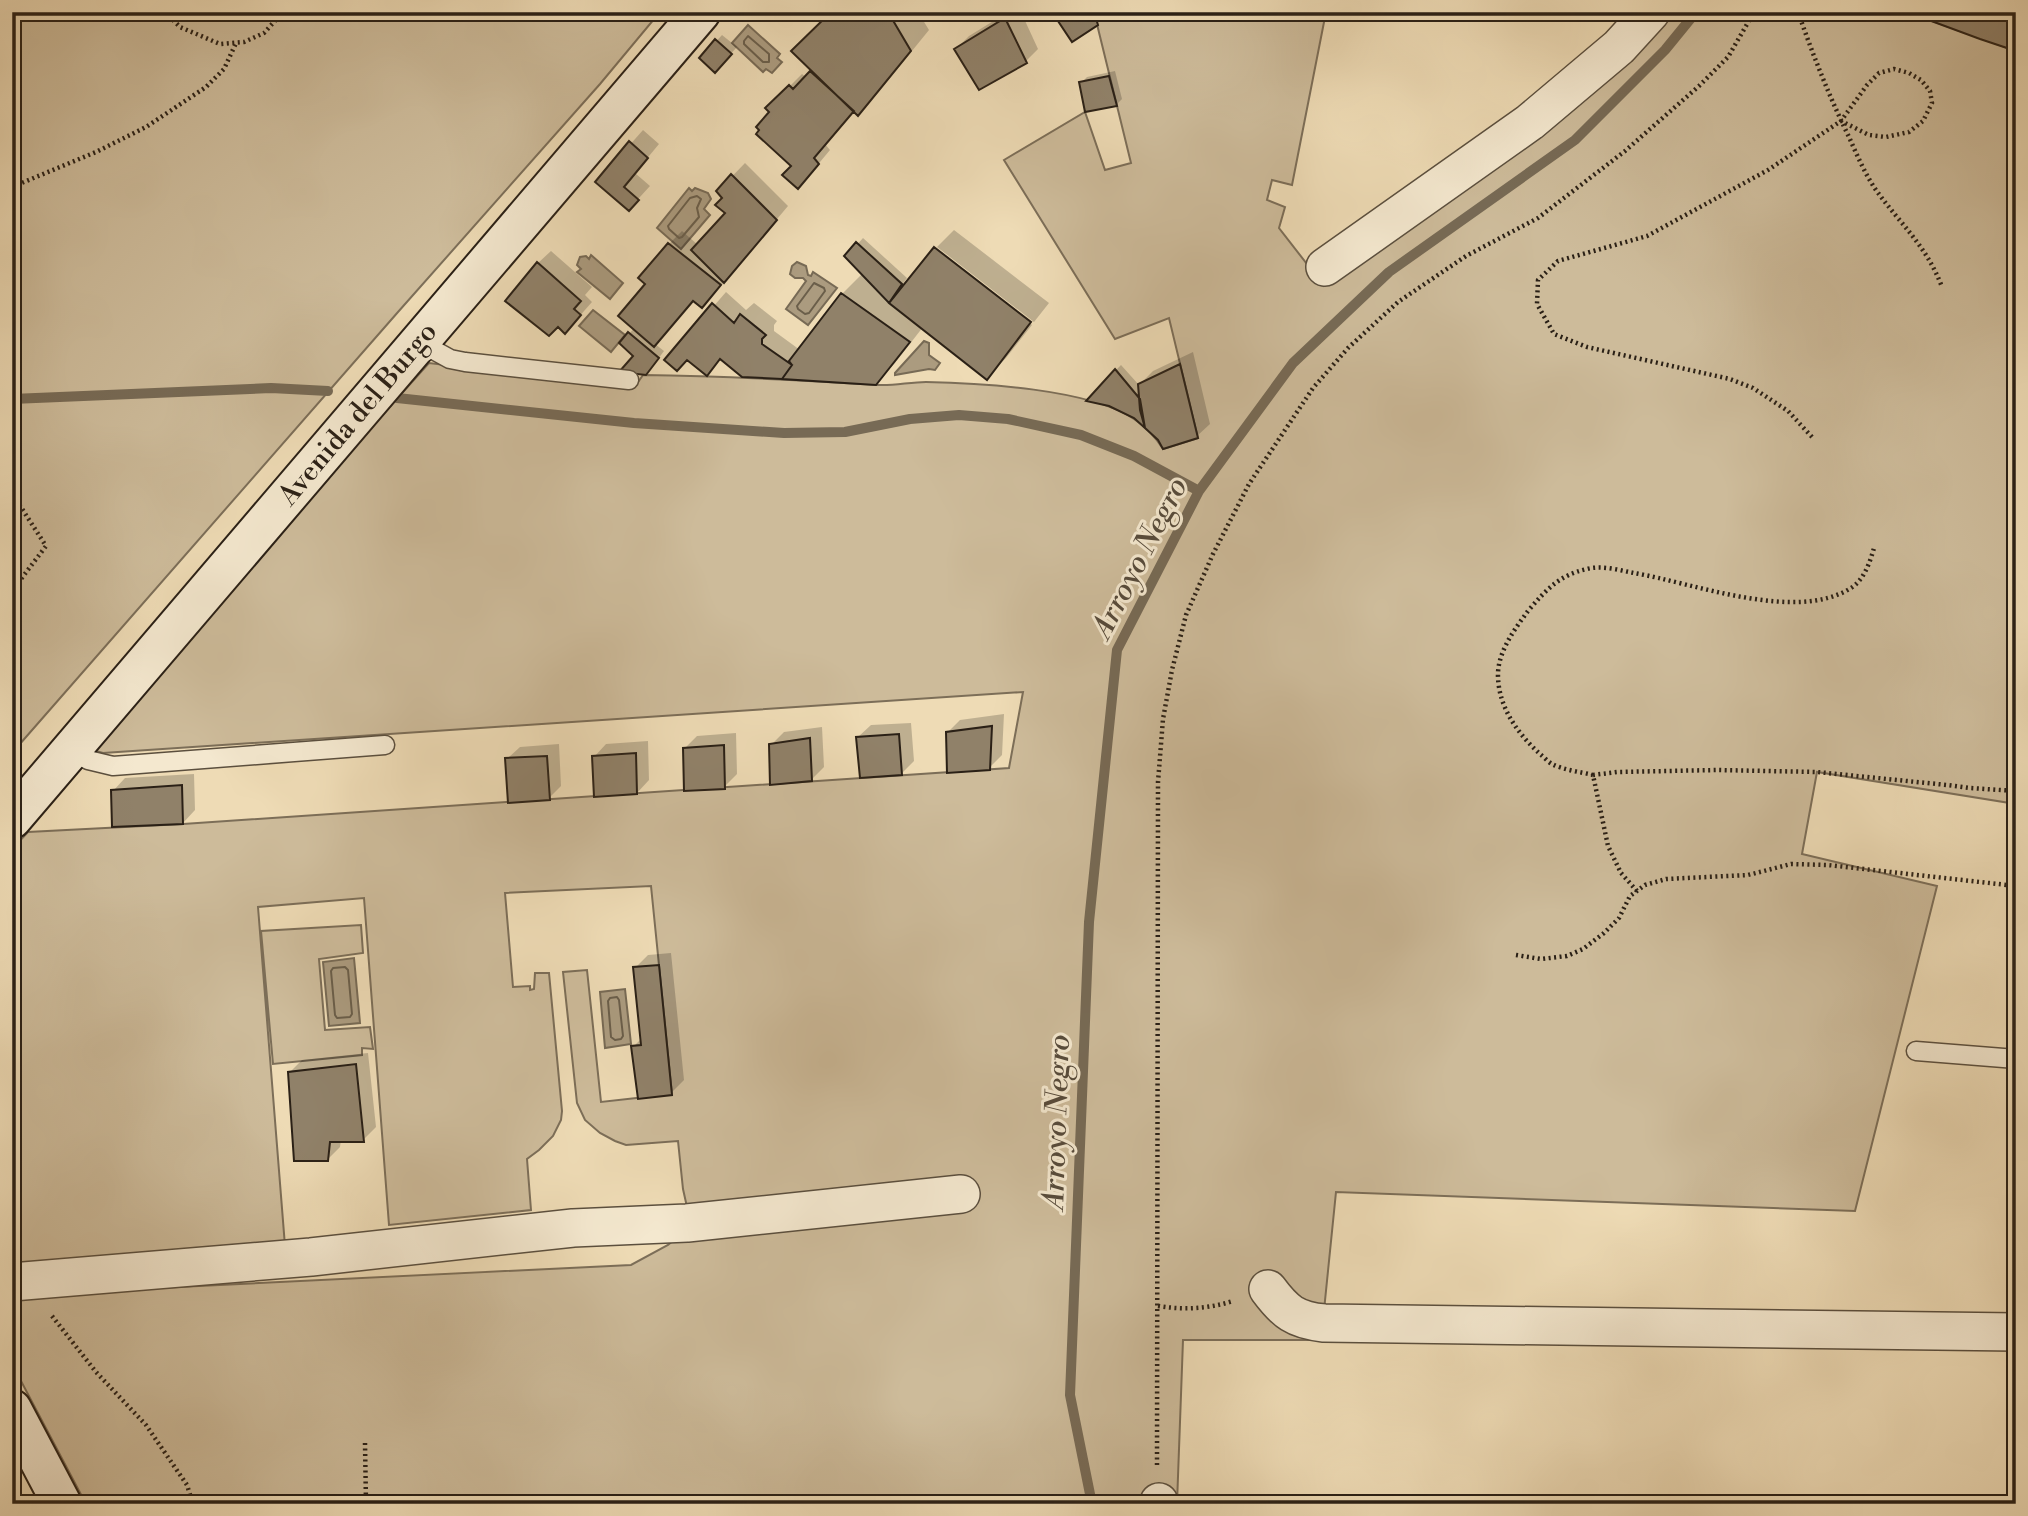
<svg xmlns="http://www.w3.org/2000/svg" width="2028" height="1516" viewBox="0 0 2028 1516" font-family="'Libre Bodoni',serif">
<rect width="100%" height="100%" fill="#eedbb5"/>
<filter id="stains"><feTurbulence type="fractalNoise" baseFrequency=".00286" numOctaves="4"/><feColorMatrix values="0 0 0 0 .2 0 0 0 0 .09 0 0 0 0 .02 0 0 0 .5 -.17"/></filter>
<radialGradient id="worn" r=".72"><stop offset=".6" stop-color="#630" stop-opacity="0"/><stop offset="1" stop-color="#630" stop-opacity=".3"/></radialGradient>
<path fill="#cdbb9a" stroke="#7c6e58" stroke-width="2" d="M12,12H660L600,84L398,312L12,753Z
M1094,12H1326L1292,185L1272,180L1267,200L1285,207L1279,228L1324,286L1349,271L1665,12H1907L2016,51V804L1817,772L1802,854L1937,886L1855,1211L1336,1192L1321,1340H1183L1177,1504H86L12,1364V1295L631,1265L668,1245L680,1235L687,1207L683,1189L678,1141L626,1145L615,1141L600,1133L585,1120L577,1103L563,972L587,970L601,1102L672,1094L651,886L505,893L513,987L530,986V990L534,989L535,973H549L562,1111L561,1120L553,1136L539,1150L527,1159L531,1210L389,1225L364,898L258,907L285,1246L12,1268V849L28,832L183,824L1009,768L1023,692L103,753L96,751V745L315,490L429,363L634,388L643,375C722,376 799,380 878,385C894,386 910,382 926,382C980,383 1090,389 1134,419C1146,427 1156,438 1163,449L1198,438L1169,318L1115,339L1004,160L1085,112L1105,170L1131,163Z
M361,925L363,953L319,959L325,1030L370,1027L373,1049L362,1048V1055L273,1064L261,931Z"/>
<path fill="#ab9b7f" stroke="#776a55" stroke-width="2" d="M748,25L780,54L777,58L782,62L772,73L766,69L763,72L732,43Z
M689,188L692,191L695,188L708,193L711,199L704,209L710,215L681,249L657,228Z
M591,255L623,283L610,299L577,272L581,269L577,265L580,257L586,256L589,259Z
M797,262L806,266L808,275L811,276L813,272L837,288L808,325L786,309L806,281L803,278H795L790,274L792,266Z
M593,310L625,335L611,352L579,326Z
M924,341L929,343V355L940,363L935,370L929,369L895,375V373Z
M354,958L360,1023L329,1026L323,962Z
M625,989L631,1044L605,1048L600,992Z"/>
<path fill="#0003" d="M833,12H918L929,30L877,94L858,113L855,110L825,144L830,150L810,174L793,166L772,112L768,108L802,74L806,77L813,70Z
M927,12H942L932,19Z
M1008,12H1021L1038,49L1025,62L956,49L969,36Z
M1054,12H1108L1096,24Z
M722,35L737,47L715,71L701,58Z
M1115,71L1122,99L1116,105L1081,83L1087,77Z
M643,130L659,144L635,173L650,186L629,209L597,182Z
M745,163L788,206L714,294L694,300L655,344L664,351L652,367L635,356L622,343L634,328L648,284L669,244L682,231L698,245L727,213L725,198L718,191Z
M954,230L1049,303L1034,322L937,247Z
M863,238L907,278L899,289L901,290L935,250L1032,325L1006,358L987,377L923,327L895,363L876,383L722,358L707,374L687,359L667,360L726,292L746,310L754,303L777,321L774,325V331L800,350L842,294L863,273L847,256Z
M551,251L592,287L585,295L592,302L577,319L538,263Z
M1193,352L1210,424L1197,436L1164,447L1116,370L1121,365L1139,385L1153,371Z
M1004,714L1002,755L989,768L947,733L960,720Z
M911,723L914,761L901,774L858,737L871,725Z
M822,727L824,767L811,780L771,745L784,732Z
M736,733L737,774L724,787L684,749L697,736Z
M648,741L649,780L637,793L594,757L606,744Z
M559,744L561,786L549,798L507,759L520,747Z
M194,774L195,810L183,823L113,791L125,778Z
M671,953L684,1080L671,1093L633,1047L642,1038L635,968L648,955Z
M368,1053L376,1127L363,1140H341L340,1147L328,1159L290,1072L302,1060Z"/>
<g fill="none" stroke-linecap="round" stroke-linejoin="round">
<path stroke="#6a5e4a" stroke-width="2" d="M748,36L769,54V62H763L744,44V41Z
M697,196L701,199L697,208L699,217L682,237L679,238L669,229L668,226L690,198Z
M814,283L824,288L825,291L809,313L805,314L798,309L797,306Z
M345,967L348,970L352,1014L350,1017L337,1018L335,1015L331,971L333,968Z
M617,997L619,1000L623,1036L621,1039L615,1040L611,1037L608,1001L610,998Z"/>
<path stroke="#776a55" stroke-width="10" d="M397,398L634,423L784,433L845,432L910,419L959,415L1008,419L1081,435L1134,456L1199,491
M12,399L271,388L328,391
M1092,1504L1070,1395L1089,922L1117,650L1199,491L1293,363L1389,272L1575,140L1665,50L1696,12"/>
</g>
<path fill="#908169" stroke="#2a2016" stroke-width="2" d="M831,12H888L911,51L858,116L791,51Z
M1052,12H1094L1098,25L1072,42Z
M1907,12H2016V51L1980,39Z
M1005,18L1027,63L979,90L954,49Z
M715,39L732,54L715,73L699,58Z
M810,71L854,111L814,158L819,164L798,189L782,175L791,166L756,134L759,130L756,127L769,112L765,108L789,85L793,89Z
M1109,76L1117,106L1085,112L1079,82Z
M629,141L648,158L624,187L639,200L629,211L595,182Z
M731,174L777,220L724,283L691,250L725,213L715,205L722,198L716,191Z
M856,242L902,284L889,303L844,256Z
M668,243L721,285L702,308L693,301L654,347L618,316L645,284L638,278Z
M934,247L1031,322L987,380L889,303Z
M537,262L581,301L574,309L581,315L565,334L558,327L549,336L505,301Z
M841,293L910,342L876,385L782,379L792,365L789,361Z
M712,303L734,323L740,314L766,335L762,339V344L792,365L782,379L742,377L720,359L707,376L687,360L677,371L664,360Z
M628,332L659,358L646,375L619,372L633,356L619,343Z
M1180,364L1198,438L1163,449L1158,440L1145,428L1140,410L1138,384Z
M1115,369L1140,399L1145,428L1134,418L1109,406L1086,401Z
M992,726L990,770L947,773L946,732Z
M899,734L902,775L860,778L856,737Z
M810,738L812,781L770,785L769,744Z
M724,745L725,789L684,791L683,748Z
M636,753L637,794L594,797L592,756Z
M547,756L550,800L508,803L505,758Z
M182,785L183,824L112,827L111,790Z
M659,965L672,1095L638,1099L631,1046L641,1045L633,967Z
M356,1064L364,1142H330L328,1161H294L288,1072Z"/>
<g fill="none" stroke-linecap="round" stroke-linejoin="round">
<defs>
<path id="service" d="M419,342L450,359L465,362L629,380
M71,750L88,760L113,766L385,745
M1916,1051L2016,1059"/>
<path id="minor" d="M1325,267L1530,122L1619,47L1651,12
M12,1282L311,1257L573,1228L687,1223L961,1194
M1268,1289C1285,1312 1295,1320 1324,1323L2016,1332
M1159,1502V1504"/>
<path id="secondary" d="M12,819L701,12
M12,1409L62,1504"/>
</defs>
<use href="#service" stroke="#5b4f3e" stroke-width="21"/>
<use href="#minor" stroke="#5b4f3e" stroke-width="40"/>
<use href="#secondary" stroke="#2a2016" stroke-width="42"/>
<path stroke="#2a2016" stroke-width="4.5" stroke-dasharray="2 3.5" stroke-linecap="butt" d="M165,12L180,27L220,44L244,42L264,33L283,12
M1798,12C1813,55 1829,96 1849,137C1857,155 1865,174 1876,190C1901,225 1926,245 1942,287
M12,187L96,152L146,127L206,87L224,69L236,43
M1812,437L1788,411L1753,388L1730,379L1587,347L1554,334L1537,304L1538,280L1558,261L1647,236L1768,170L1841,121L1867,85L1879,73L1894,69L1909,73L1921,80L1930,91L1932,103L1923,121L1909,132L1886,137L1869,135L1841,121
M12,498H15L46,546L12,591
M1593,775C1581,772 1563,770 1552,764C1548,762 1544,757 1540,754C1518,734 1499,708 1498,677C1497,653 1514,630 1528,611C1546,590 1559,575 1587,569C1601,565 1619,570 1634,573C1694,583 1796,623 1851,588C1864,580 1870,562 1874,548
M1637,891L1621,873L1608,846L1593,775L1617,772L1717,770L1817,772L1947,785L1970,788L2016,791
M1516,955L1541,959L1567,956L1583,949L1604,933L1619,918L1630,896L1645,885L1666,879L1748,875L1791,864L1828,865L2016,886
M1158,1306C1183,1310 1208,1309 1233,1301
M52,1316L96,1372L146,1425L187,1485L193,1504
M365,1443L366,1504
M1157,1465L1158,782L1163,719L1172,670L1186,615L1213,554L1249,484L1313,388L1348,348L1398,302L1466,256L1538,218L1625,151L1699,86L1728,57L1754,12
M191,1498H224L248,1504"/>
<use href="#service" stroke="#f4e8cf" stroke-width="18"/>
<use href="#minor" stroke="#f4e8cf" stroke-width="37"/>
<use href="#secondary" stroke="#f4e8cf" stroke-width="38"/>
</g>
<g text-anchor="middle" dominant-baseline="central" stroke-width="6" stroke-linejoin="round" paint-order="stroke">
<g font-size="28" fill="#2a2016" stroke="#f4e8cf">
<text transform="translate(358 414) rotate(-50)">Avenida del Burgo</text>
</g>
<g font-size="30" font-style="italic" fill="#574b3b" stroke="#f4e8cf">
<text transform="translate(1140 558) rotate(-63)">Arroyo Negro</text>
<text transform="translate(1057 1122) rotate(-88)">Arroyo Negro</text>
</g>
</g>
<rect width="2028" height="1516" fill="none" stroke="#eedbb5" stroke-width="42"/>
<rect x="14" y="14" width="2000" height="1488" fill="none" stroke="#2a2016" stroke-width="3.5"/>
<rect x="21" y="21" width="1986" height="1474" fill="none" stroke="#2a2016" stroke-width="2"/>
<rect width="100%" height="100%" filter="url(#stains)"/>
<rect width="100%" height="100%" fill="url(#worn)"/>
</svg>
